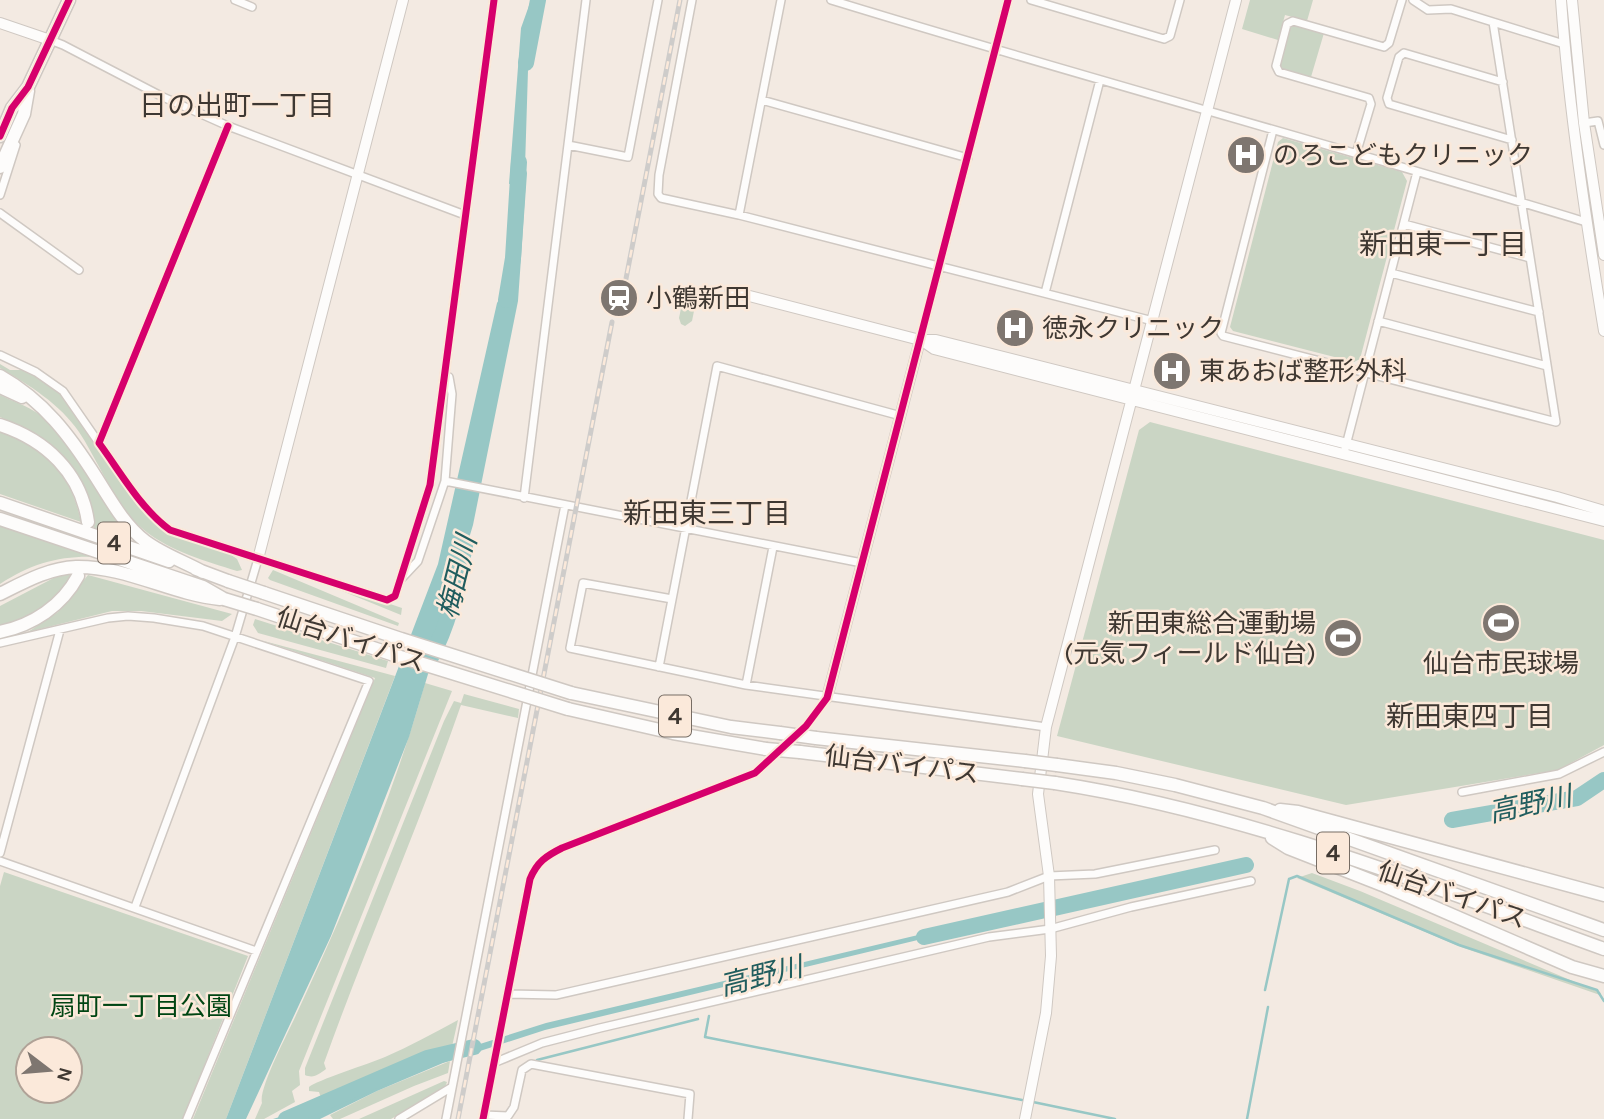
<svg xmlns="http://www.w3.org/2000/svg" width="1604" height="1119" viewBox="0 0 1604 1119" font-family="Karla,'Noto Sans JP',sans-serif">
<rect width="100%" height="100%" fill="#f3eae2"/>
<path fill="#cad5c4" fill-rule="evenodd" d="M1250,0H1313L1307,21L1285,15L1278,40L1242,29Z
M1295,24L1324,33L1311,77L1284,70L1280,65L1289,29Z
M1283,138L1402,172L1407,181L1360,359L1354,362L1233,331L1230,327L1278,142Z
M688,286H694L698,291L692,321L685,326L681,324L679,318L685,289Z
M0,364L10,370H24L36,376L62,395L141,509L161,529L230,554L237,559L242,570L237,571C206,561 171,552 144,530C116,508 99,462 79,432C60,404 29,385 0,368Z
M0,395C13,401 27,406 39,414C73,437 108,500 131,535L129,540L94,528C92,516 91,502 86,490C70,454 35,432 0,417Z
M1150,422L1604,540V745L1558,770L1346,805L1057,736L1139,430Z
M0,431C47,448 71,473 81,522L0,494Z
M0,522L99,557C61,555 32,563 0,584Z
M273,570L399,623L398,626L270,580L268,578Z
M67,571H75C54,602 36,616 0,627V606Z
M298,573L402,608L401,615Z
M88,575L232,614L222,621L141,611H112L28,632L58,612Z
M255,619L388,661L386,668L258,633L253,625Z
M260,640L395,676L226,1119H193L375,678Z
M425,683L452,691L299,1071L300,1085L292,1091L295,1102L264,1119H255L262,1103C258,1089 289,1031 296,1015C346,908 393,797 425,683Z
M464,694L519,709L518,718L461,705C419,826 367,943 324,1063L326,1069C319,1074 314,1079 305,1075V1068L444,721L454,701L461,703Z
M4,872L248,956L183,1119H0V886ZM28,1049H70V1091H28Z
M1312,873L1360,891L1601,993L1600,995L1461,947L1297,878Z
M458,1020L451,1051L428,1057L322,1101L319,1092L309,1091V1087C315,1081 371,1063 385,1057C410,1046 434,1033 458,1020Z
M450,1061L448,1073L414,1086L340,1119H333L330,1115L377,1091Z
M444,1081L447,1082L445,1087L391,1119H359Z"/>
<path fill="#97c7c5" d="M531,0H537L529,38L525,167L527,173L518,301L473,525L409,737L331,936L246,1119H226L438,564L497,303L515,271L523,182L509,184L521,28Z
M935,931L951,932L545,1030L443,1063L377,1091L320,1119H273L340,1098L423,1062L546,1023Z"/>
<g fill="none" stroke-linecap="round" stroke-linejoin="round">
<path stroke="#97c7c5" stroke-width="2.5" d="M1265,990L1289,879L1297,876L1459,945L1597,990L1604,1001
M709,1016L705,1037L1022,1100
M537,1060L698,1019
M1033,1102L1115,1119
M1247,1119L1268,1007"/>
<path stroke="#97c7c5" stroke-width="16" d="M526,63L538,0
M506,300L513,258L519,162
M429,661C449,626 457,586 465,546
M1452,820L1577,798L1604,780
M924,937L1246,865
M286,1119L427,1058L474,1047"/>
<defs>
<path id="street" d="M235,0L252,7
M692,0L659,175L658,194L661,198L739,215L1153,321
M831,0C1082,77 1335,145 1586,222
M1031,0L1164,39L1170,36L1180,0
M1413,0L1428,10L1451,9L1564,44
M50,40L63,45L163,97L228,126L465,215
M1503,82L1404,53L1399,57L1387,98L1389,104L1512,140
M762,100L968,158
M1584,123L1598,121L1604,145
M228,126L99,443C121,473 141,509 170,530L387,600L395,596L430,485L494,0
M1273,130L1221,333L1223,336L1556,422L1493,22
M568,145L628,157L658,0
M1356,154L1371,104L1369,98L1279,72L1276,66L1287,24L1293,21L1384,47L1389,43L1402,0
M0,195L16,145
M0,213L79,270
M739,215L781,0
M1404,224L1530,258
M1391,273L1539,312
M1045,293L1100,80
M1378,321L1547,366
M920,340L1008,0
M0,355L36,372L63,391L99,443
M1344,453L1417,172
M445,481L862,563
M524,498L586,0
M402,578L418,561L445,481L452,394L449,377
M672,599L583,583L570,648L746,685L1046,727
M0,643L108,618L128,616L154,618L203,626L369,681L187,1119
M659,667L717,366L901,416
M746,685L773,547
M1462,792L1559,774L1604,752
M0,853L60,630
M0,861L256,951
M135,907L235,637L258,559
M509,994L556,995L1008,892L1049,876L1095,874L1215,850
M496,1062L542,1043L600,1028L989,937L1050,929L1131,907L1251,881
M484,1115L508,1116L514,1107L522,1070L531,1064L690,1094L688,1119
M399,1119L452,1087
M446,1119L565,505
M483,1119L530,879C537,862 546,856 562,848L755,773L806,726L827,698"/>
<path id="secondary" d="M1561,0C1569,111 1586,221 1604,331
M1572,0L1584,123L1604,255
M0,23L50,40
M730,291L920,340H936L1557,497L1604,511
M921,340L934,349L1604,521
M258,559L403,0
M827,698L920,340
M1025,1119L1046,1013L1051,956L1049,876L1038,794L1046,727L1236,0"/>
<path id="highway" d="M0,136L12,108L28,87L69,0
M0,167L24,114L28,91
M0,376C44,401 70,436 96,477C110,499 124,525 145,541C162,554 185,562 203,572
M0,387L22,397
M0,425C46,440 81,473 88,522
M0,503L169,561
M0,519L203,587L224,599
M196,569L228,581
M264,593L401,639
M0,594C24,582 49,568 76,567C126,566 171,594 220,599
M257,609L394,655
M0,632C33,625 62,606 78,576
M571,693L731,727L780,733
M568,709L673,733L766,749
M816,738L1025,761
M800,752L1022,779
M1057,765L1116,773L1175,785L1263,808L1604,930
M1055,783C1244,812 1425,884 1604,949
M1280,810L1298,812L1604,895
M1272,838L1288,848L1385,886L1572,967L1604,976"/>
</defs>
<use href="#street" stroke="#cfc8c2" stroke-width="10"/>
<use href="#secondary" stroke="#cfc8c2" stroke-width="12"/>
<use href="#highway" stroke="#cfc8c2" stroke-width="15"/>
<use href="#street" stroke="#fdfcfb" stroke-width="7"/>
<use href="#secondary" stroke="#fdfcfb" stroke-width="10"/>
<use href="#highway" stroke="#fdfcfb" stroke-width="12"/>
<defs>
<path id="rail" d="M624,289L680,0
M458,1119L612,322"/>
</defs>
<use href="#rail" stroke="#ceccca" stroke-width="5"/>
<use href="#rail" stroke="#fbe9da" stroke-width="2.5" stroke-dasharray="8" stroke-linecap="butt"/>
<defs>
<path id="highway-bridge" d="M228,581L264,593
M224,599L257,609
M401,639L571,693
M394,655L568,709
M780,733L816,738
M766,749L800,752
M1025,761L1057,765
M1022,779L1055,783"/>
</defs>
<use href="#highway-bridge" stroke="#cfc8c2" stroke-width="15" stroke-linecap="butt"/>
<use href="#highway-bridge" stroke="#fdfcfb" stroke-width="12"/>
<defs>
<path id="cycleway" d="M228,126L99,443C121,473 141,509 170,530L387,600L395,596L430,485L494,0
M0,136L12,108L28,87L69,0
M483,1119L530,879C537,862 546,856 562,848L755,773L806,726L827,698L1008,0"/>
</defs>
<use href="#cycleway" stroke="#fbe9da" stroke-width="11"/>
<use href="#cycleway" stroke="#d6006c" stroke-width="7"/>
</g>
<defs>
<symbol id="hospital-disc" viewBox="-11 -11 22 22"><circle r="9.5" fill="#7e7670" stroke="#fbe9da"/><path d="M-5-5h3v3.5h4V-5h3V5h-3V1.5h-4V5h-3Z" fill="#fff"/></symbol>
<symbol id="station-disc" viewBox="-11 -11 22 22"><circle r="9.5" fill="#7e7670" stroke="#fbe9da"/><path d="M-3-6H3Q5-6 5-4V2Q5 4 3 4L4.5 6H3L1.5 4h-3L-3 6H-4.5L-3 4Q-5 4-5 2V-4Q-5-6-3-6ZM-3.5-4v3h7v-3ZM-3.5 1v1.5H-2V1ZM2 1v1.5H3.5V1Z" fill="#fff"/></symbol>
<symbol id="stadium-disc" viewBox="-11 -11 22 22"><circle r="9.5" fill="#7e7670" stroke="#fbe9da"/><path d="M0-5a6.5 5 0 1 0 0 10a6.5 5 0 1 0 0-10ZM-3.5-1.8h7v3.6h-7Z" fill="#fff"/></symbol>
</defs>
<g fill-rule="evenodd">
<use href="#hospital-disc" x="1224" y="133" width="44" height="44"/>
<use href="#station-disc" x="597" y="276" width="44" height="44"/>
<use href="#hospital-disc" x="993" y="306" width="44" height="44"/>
<use href="#hospital-disc" x="1150" y="349" width="44" height="44"/>
<use href="#stadium-disc" x="1479" y="601" width="44" height="44"/>
<use href="#stadium-disc" x="1321" y="616" width="44" height="44"/>
</g>
<g text-anchor="middle" dominant-baseline="central" stroke-width="5" stroke-linejoin="round" paint-order="stroke">
<g fill="#fbe9da" stroke="#776d64" stroke-width="2">
<rect x="98" y="522.5" width="32" height="41" rx="5"/>
<rect x="659" y="695.5" width="32" height="41" rx="5"/>
<rect x="1317" y="832.5" width="32" height="41" rx="5"/>
</g>
<g font-size="24" font-weight="bold" fill="#3f3832">
<text x="114" y="543">4</text>
<text x="675" y="716">4</text>
<text x="1333" y="853">4</text>
</g>
<g font-size="26" fill="#3f3832" stroke="#fbe9da" text-anchor="start">
<text x="1273" y="155">のろこどもクリニック</text>
<text x="646" y="298">小鶴新田</text>
<text x="1042" y="328">徳永クリニック</text>
<text x="1199" y="371">東あおば整形外科</text>
<text x="1316" y="623" text-anchor="end">新田東総合運動場<tspan x="1316" dy="30">(元気フィールド仙台)</tspan></text>
<text x="1501" y="663" text-anchor="middle">仙台市民球場</text>
</g>
<g font-size="26" fill="#3f3832" stroke="#fbe9da">
<text transform="translate(351 640) rotate(18)">仙台バイパス</text>
<text transform="translate(902 765) rotate(7)">仙台バイパス</text>
<text transform="translate(1452 895) rotate(19)">仙台バイパス</text>
</g>
<g font-size="26" fill="#004513" stroke="#fbe9da">
<text x="141" y="1006">扇町一丁目公園</text>
</g>
<g font-size="28" fill="#3f3832" stroke="#fbe9da">
<text x="237" y="105">日の出町一丁目</text>
<text x="1443" y="244">新田東一丁目</text>
<text x="707" y="513">新田東三丁目</text>
<text x="1470" y="716">新田東四丁目</text>
</g>
<g font-size="28" font-style="italic" fill="#205d5e" stroke="#fbe9da">
<text transform="translate(457 577) rotate(-76)">梅田川</text>
<text transform="translate(1530 804) rotate(-12)">高野川</text>
<text transform="translate(761 976) rotate(-14)">高野川</text>
</g>
</g>
<g transform="translate(49 1070) rotate(106)"><circle r="33" fill="#fbe9da" stroke="#b0a297" stroke-width="2"/>
<path d="M0-5L12 26L0 18L-12 26Z" fill="#7e7670"/>
<text y="-10" font-size="19" font-weight="bold" text-anchor="middle" fill="#3f3832">N</text>
</g>
</svg>
